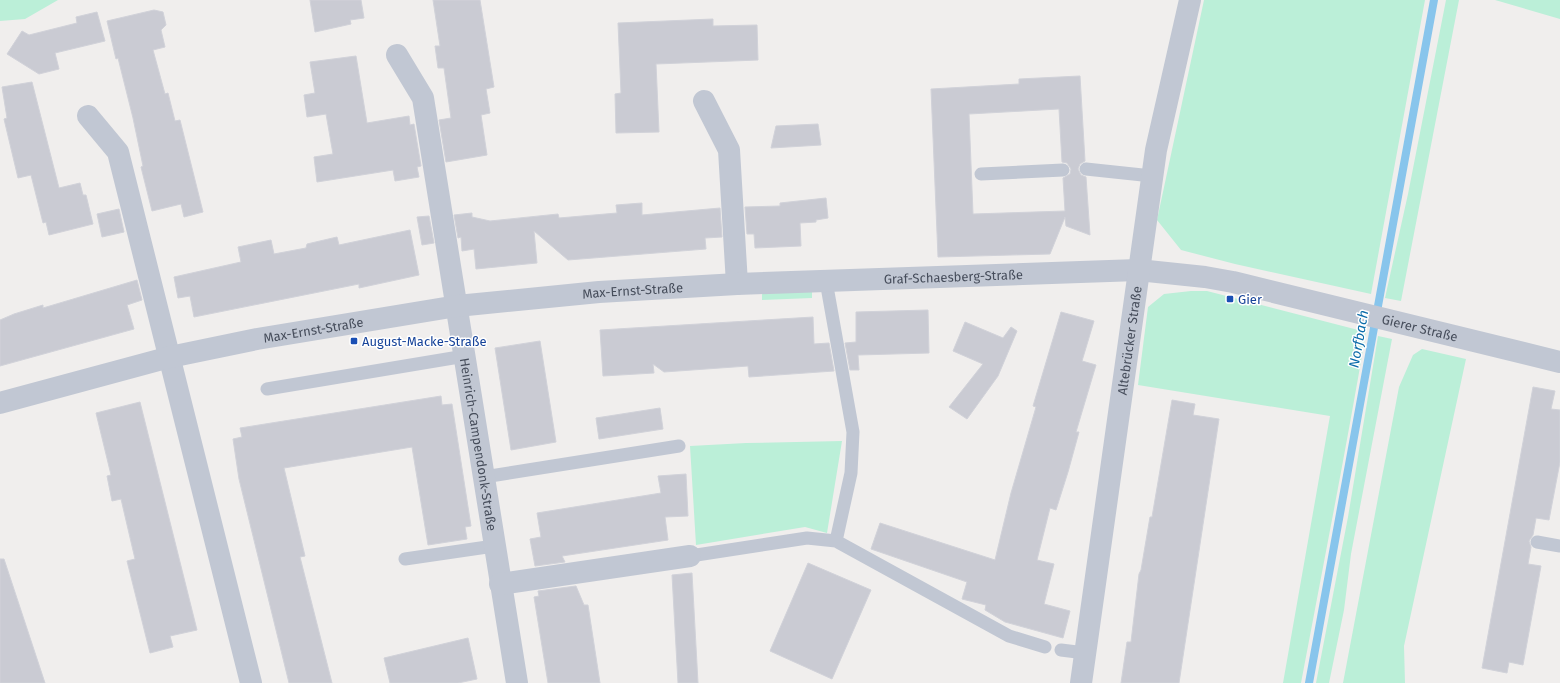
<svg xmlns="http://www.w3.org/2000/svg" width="1560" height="683" viewBox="0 0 1560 683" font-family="'Fira Sans',sans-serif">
<rect width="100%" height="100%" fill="#f0eeed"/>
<path fill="#bbefd8" d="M0,0H58L25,19L0,21Z
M1204,0H1425L1371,294L1235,264L1181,250L1157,220Z
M1446,0H1459L1401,301L1385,298L1408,194Z
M1495,0H1560V19L1502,2Z
M812,288V298L762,300V291Z
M1191,291H1207L1366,332C1346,450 1323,566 1301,683H1283L1330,416L1138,385L1148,307L1164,294Z
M1378,336L1392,339L1351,554L1344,610L1329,683H1316L1348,517Z
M1422,349L1466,359L1404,646L1405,683H1343L1399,387L1413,355Z
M842,441L827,533L805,527L696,545L690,446L746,443Z"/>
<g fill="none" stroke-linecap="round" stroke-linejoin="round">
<path stroke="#88c5ec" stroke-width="8" d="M1309,683L1434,0"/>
</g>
<path fill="#cacbd3" stroke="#d1d2d9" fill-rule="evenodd" d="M310,0H361L364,18L350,20L351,24L315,32Z
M433,0H480L494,87L486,89L490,113L481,115L487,155L446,162L439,120L451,118L444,68H438L435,46H440Z
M154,10L163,12L166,25L161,30L165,47L153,50L165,94L168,93L175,121L180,120L203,212L184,217L181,204L152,211L141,167L143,166L133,118L118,58L116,59L107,21Z
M97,12L105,41L55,53L59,69L39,74L7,54L22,31L29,35L77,23L76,17Z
M713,19V26L757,25L758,60L656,64L659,132L616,133L615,94L621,93L618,23Z
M356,56L367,123L409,116L410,125L414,124L421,166L417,167L419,177L395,181L393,170L317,182L314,157L333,154L326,114L307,117L304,95L315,93L310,62Z
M1080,76L1085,161L1080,164L1078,169L1081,175L1086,177L1090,235L1066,226L1065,217L1050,254L938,257L931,89L1019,84V79ZM1059,109L1062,162L1067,163L1071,169L1070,174L1063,178L1065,211L973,214L969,114Z
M32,82L59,188L80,183L83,195H86L93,224L49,235L46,222L43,223L31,175L18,178L4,119L7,118L2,87Z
M818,124L821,145L771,148L776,126Z
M826,198L828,218L816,220V222L800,223L801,246L755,248L754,234H747L745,207L780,206V203Z
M642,203V215L720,208L722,237L705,238L706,249L568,260L534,231L537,263L476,269L474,249L462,251L461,237L458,238L454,215L472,213V217L490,221L558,214L559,218L617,213L616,205Z
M119,209L124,232L102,237L97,214Z
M429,216L434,243L422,245L417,217Z
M410,230L419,275L359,288V284L194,317L190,296L178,298L174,277L241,262L238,247L271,240L274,254L306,248L307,244L337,237L339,245Z
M137,280L142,300L127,305L134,329L0,366V320L14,314L43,305V308Z
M928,310L929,353L858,355L859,370H850L845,343L856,342V312Z
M1061,312L1094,321L1082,361L1096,365L1076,432H1079L1068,472L1056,510L1050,508L1037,560L1054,564L1044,604L1070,611L1063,638L1005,622L985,610L986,605L962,599L967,582L871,549L880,523L995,560L1011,493L1036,407L1033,406Z
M813,317L814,344L829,343L834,371L749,377L748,366L664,372L653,364L654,373L603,376L600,330Z
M965,322L1003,338L1011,327L1017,331L998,376L967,419L949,407L983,364L953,351Z
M540,341L556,442L511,450L495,348Z
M1533,387L1555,391L1551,409L1560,410V462L1549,520L1536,518L1533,535L1529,541L1531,547L1528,564L1541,566L1523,665L1509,662L1507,673L1482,668Z
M441,396L442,405L452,404L471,526L465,527L467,539L428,545L412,447L284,468L305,556L300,557L332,683H289L239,479L233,439L242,437L240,428Z
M1172,400L1195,404L1193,415L1219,419L1179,683H1121L1127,642H1131L1139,574L1141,570L1150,517H1152Z
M140,402L197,630L170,636L173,647L150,653L127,561L135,559L121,499L112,501L107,476L111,475L96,413Z
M660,408L663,429L599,439L596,418Z
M686,474L688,516L665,517L668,540L562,556L565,562L535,566L530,539L541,537L537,513L661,493L658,476Z
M0,559H4L45,683H0Z
M808,563L871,590L832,679L770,651Z
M692,573L698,683H678L672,575Z
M576,586L584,605H588L600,683H548L534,597L539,596L538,591Z
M468,638L477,679L458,683H390L384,658Z"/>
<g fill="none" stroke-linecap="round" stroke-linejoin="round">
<path stroke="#c1c7d3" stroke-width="13" d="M1086,169L1152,176
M981,174L1063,170
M826,281L853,432L851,473L836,541
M267,389L465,356
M484,477L679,446
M1537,542L1560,546
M690,556L807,538L836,541L1009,636L1045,647
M405,559L494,546
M1061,650L1085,653"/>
<g stroke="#c1c7d3" stroke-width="22">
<path id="s1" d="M397,55L423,98L517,683"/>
<path d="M704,101L729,150L737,284"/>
<path d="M88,116L118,152L251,683"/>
<path id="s2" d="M0,403L170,357L257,339L457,306L599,292L737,284L1138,270L1205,277L1233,282L1560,362"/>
<path d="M500,584L690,556"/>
<path id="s3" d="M1081,683L1156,150L1190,0"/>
</g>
</g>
<g fill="#1a4fb4" stroke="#fff" stroke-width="1.5">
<rect x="1226" y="295" width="8" height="8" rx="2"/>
<rect x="350" y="337" width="8" height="8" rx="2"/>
</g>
<g text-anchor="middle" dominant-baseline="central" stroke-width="3" stroke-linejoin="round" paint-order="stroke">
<g font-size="13" fill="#464d5b" stroke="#fff">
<text stroke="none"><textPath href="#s2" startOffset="965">Graf-Schaesberg-Straße</textPath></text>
<text stroke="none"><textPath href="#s2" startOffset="644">Max-Ernst-Straße</textPath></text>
<text stroke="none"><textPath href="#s2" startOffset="1438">Gierer Straße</textPath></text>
<text stroke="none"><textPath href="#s2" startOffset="322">Max-Ernst-Straße</textPath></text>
<text stroke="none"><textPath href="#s3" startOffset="346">Altebrücker Straße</textPath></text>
<text stroke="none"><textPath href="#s1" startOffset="401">Heinrich-Campendonk-Straße</textPath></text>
</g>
<g font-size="13" fill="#164399" stroke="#fff" text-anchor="start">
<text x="1238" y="299">Gier</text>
<text x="362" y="341">August-Macke-Straße</text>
</g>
<g font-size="14" font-style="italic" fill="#0b6ca9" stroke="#fff">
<text transform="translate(1359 339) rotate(-80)">Norfbach</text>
</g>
</g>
</svg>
